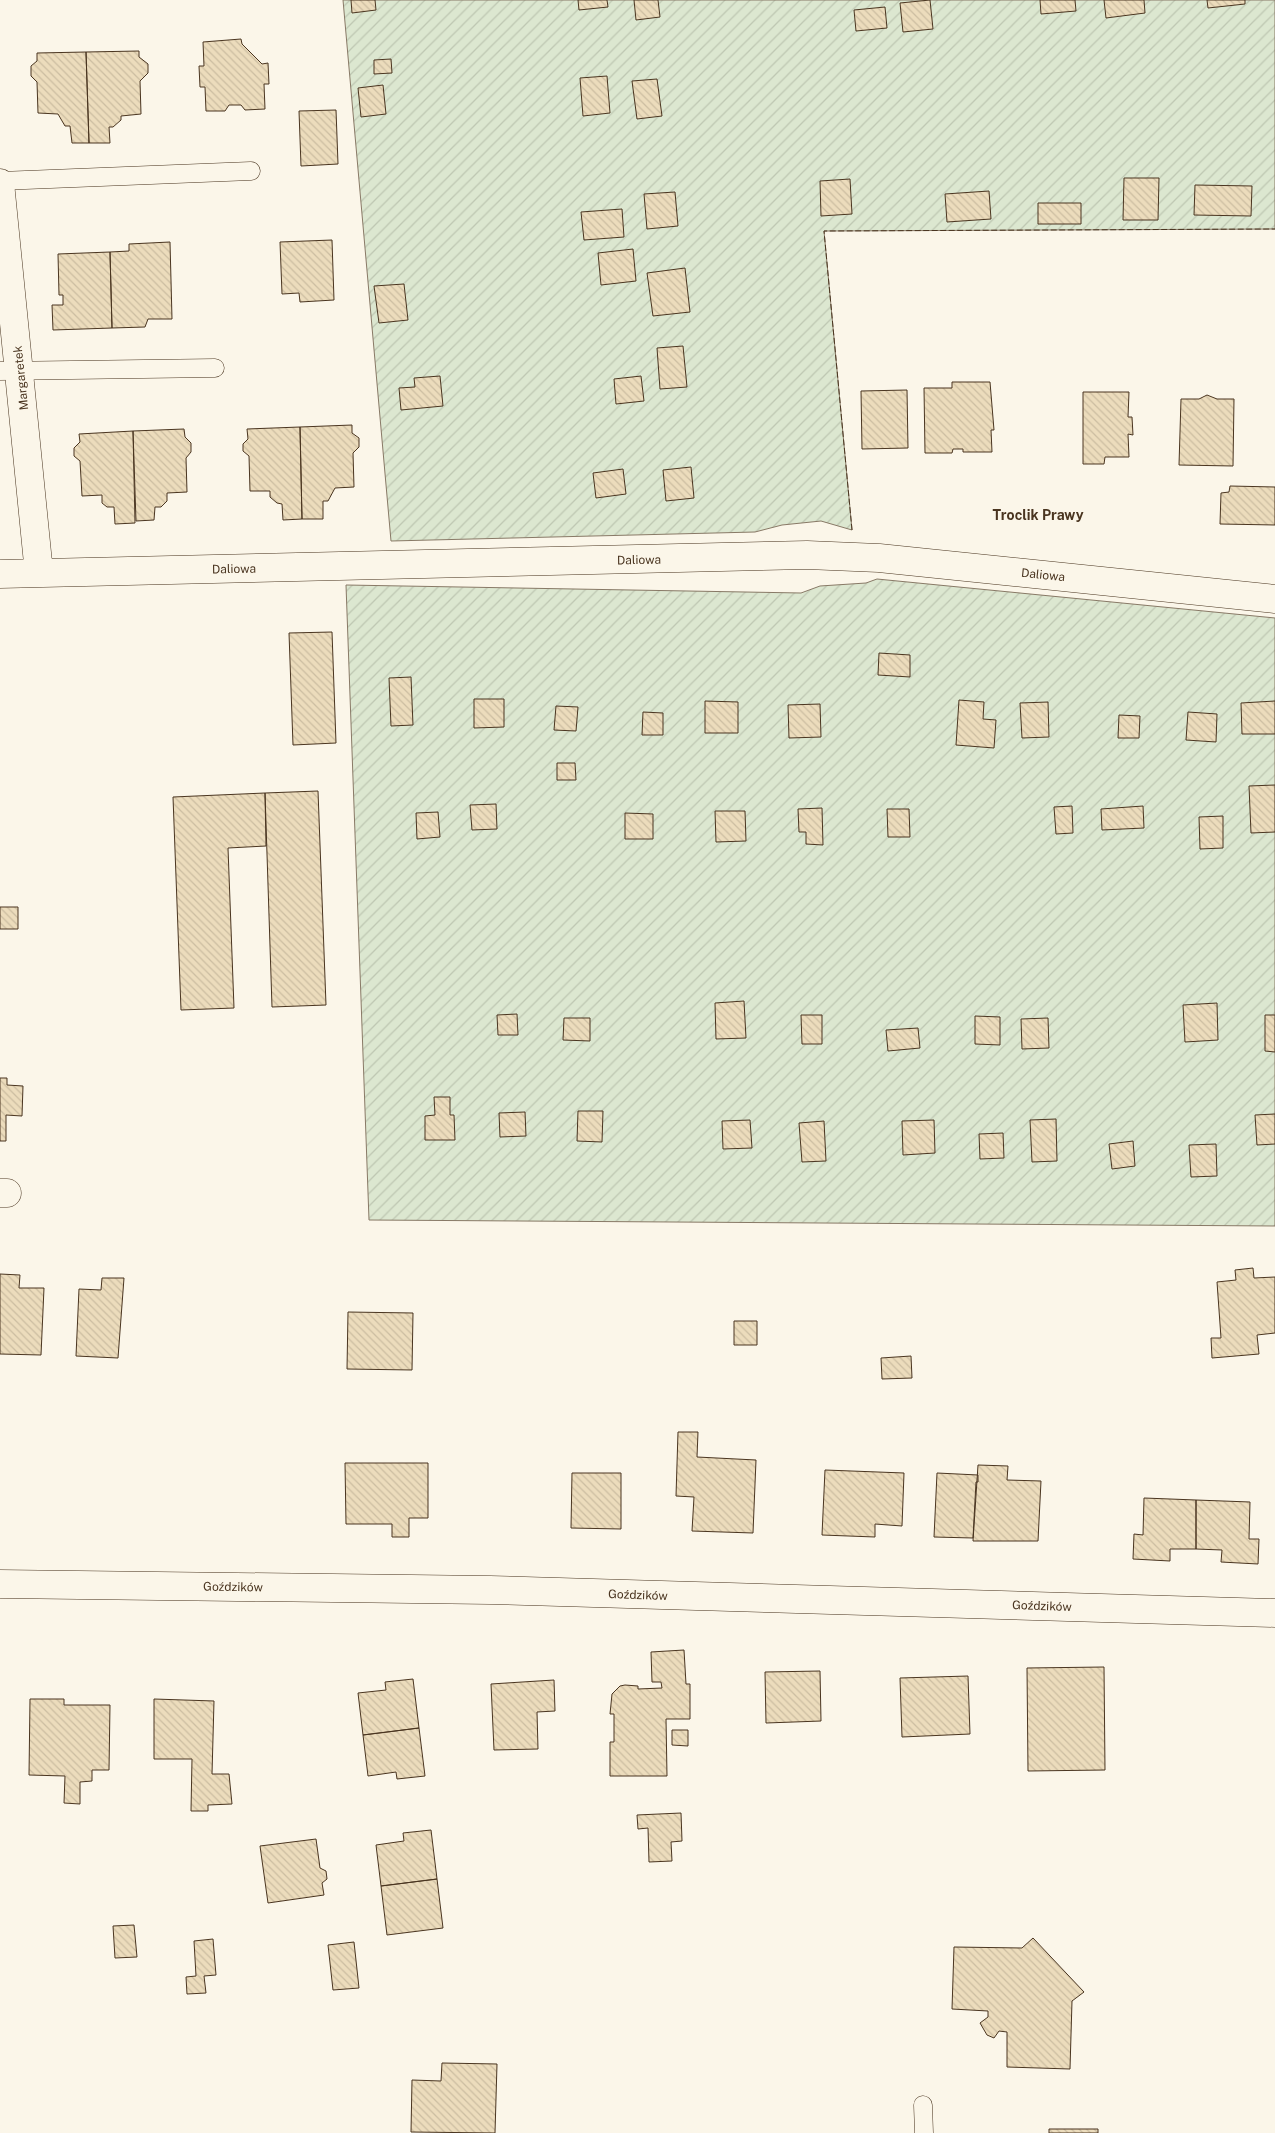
<svg xmlns="http://www.w3.org/2000/svg" width="1275" height="2133" viewBox="0 0 1275 2133" font-family="'Public Sans',sans-serif">
<defs>
<pattern id="garden-furrows" width="10" height="10" patternUnits="userSpaceOnUse" patternTransform="scale(1.25)"><rect width="10" height="10" fill="#dce7d0"/><path d="M-1 1l2-2M0 10L10 0M9 11l2-2" fill="none" stroke="#bec7b2"/></pattern>
<pattern id="building-back-hatch" width="6" height="6" patternUnits="userSpaceOnUse" patternTransform="scale(1.25)"><rect width="6" height="6" fill="#ecdcbc"/><path d="M-1 5l2 2M0 0l6 6M5-1l2 2" fill="none" stroke="#ccbda1"/></pattern>
</defs>
<rect width="100%" height="100%" fill="#fbf6e9"/>
<path fill="url(#garden-furrows)" stroke="#887966" d="M343,0H1275V229L824,231L852,530L821,521L782,525L755,532L391,541Z
M877,579L1275,618V1226L369,1220L346,585L801,593L820,586L866,583Z"/>
<path fill="url(#building-back-hatch)" stroke="#4a3520" d="M351,0H375L376,10L352,13Z
M578,0H607L608,7L579,10Z
M634,0H658L660,17L636,20Z
M930,0L933,29L903,32L900,3Z
M1040,0H1075L1076,11L1041,14Z
M1104,0H1144L1145,13L1106,18Z
M1207,0H1245V4L1208,8Z
M885,7L887,28L856,31L854,10Z
M241,39L242,44L262,64L268,63L269,84H264L265,109L245,110L241,105H229L225,111H206L205,87H200L199,66H204L203,42Z
M139,51V57L148,64V73L140,81L141,114L121,116V120L113,127H109L110,143H89L86,52Z
M86,52L89,143H72L70,126H65L58,114L38,113L37,82L31,76V66L37,61V53Z
M391,59L392,73L374,74V60Z
M607,76L610,113L583,116L580,78Z
M657,79L662,116L637,119L632,81Z
M383,85L386,114L361,117L358,88Z
M336,110L338,164L301,166L299,111Z
M1124,178H1159L1158,220H1123Z
M850,179L852,214L821,216L820,181Z
M1195,185L1252,186L1251,216L1194,215Z
M989,191L991,219L947,222L945,194Z
M675,192L678,226L647,229L644,194Z
M1038,203H1081V224H1038Z
M622,209L624,237L584,240L581,212Z
M332,240L334,300L300,302L299,293L282,294L280,242Z
M170,242L172,319H148L145,327L112,328L110,252L129,251V244Z
M633,249L636,281L601,285L598,253Z
M110,252L112,328L53,330L52,305H63V295H59L58,254Z
M685,268L690,312L653,316L647,273Z
M404,284L408,320L379,323L374,286Z
M683,346L687,387L660,389L657,348Z
M440,376L443,406L401,410L399,388L415,387L414,378Z
M641,376L644,401L616,404L614,379Z
M952,382H990L994,430H991L992,452H963V449H953L952,453H925L924,388H952Z
M907,390L908,448L862,449L861,391Z
M1083,392H1129L1128,417H1132L1133,435L1128,434L1129,457H1105L1104,464H1083Z
M1207,395L1217,399H1234L1233,466L1179,465L1181,399H1199Z
M352,425V433L359,438V447L353,453L354,487L335,488L328,501H323V519H302L300,427Z
M300,427L302,519L283,520L282,504L277,503L270,497V491H250L249,456L243,451V444L248,439L247,429Z
M184,429L185,437L191,443V452L186,458L187,492L167,493V501L161,507H155L154,520L136,521L133,431Z
M133,431L135,523L115,524L114,507H107L102,503V495L82,496L80,461L74,456V448L80,442L79,434Z
M691,467L694,498L666,501L663,470Z
M623,469L626,494L596,498L593,473Z
M1230,486L1275,487V525L1220,524L1221,493L1229,492Z
M332,632L336,743L293,745L289,633Z
M879,653L910,655V677L878,675Z
M411,677L413,725L391,726L389,678Z
M474,699H504V727L474,728Z
M959,700L984,702L983,719L996,720L994,748L956,745Z
M705,701L738,702V733H705Z
M1275,701V734H1242L1241,703Z
M1048,702L1049,737L1022,738L1020,703Z
M820,704L821,737L789,738L788,705Z
M556,706L578,707L576,731L554,730Z
M643,712L663,713V735H642Z
M1188,712L1217,714L1216,742L1186,740Z
M1119,715L1140,716L1139,738H1118Z
M557,763H575L576,780H557Z
M1275,785V832L1251,833L1249,786Z
M318,791L326,1005L272,1007L265,793Z
M265,793L266,846L228,848L234,1008L181,1010L173,797Z
M496,804L497,829L472,830L470,805Z
M1072,806L1073,833L1056,834L1054,807Z
M1143,806L1144,828L1102,830L1101,809Z
M822,808L823,845L806,844V832H799L798,809Z
M887,809H909L910,837H888Z
M715,811H745L746,841L716,842Z
M438,812L440,837L417,839L416,813Z
M625,813L653,814V839H625Z
M1223,816V848L1200,849L1199,817Z
M0,907H18V929H0Z
M744,1001L746,1038L716,1039L715,1003Z
M1217,1003L1218,1040L1185,1042L1183,1005Z
M517,1014L518,1035H498L497,1015Z
M801,1015H822V1044H802Z
M1265,1015H1275V1052L1265,1051Z
M975,1016L1000,1017V1045L975,1044Z
M564,1018H590V1041L563,1040Z
M1048,1018L1049,1048L1022,1049L1021,1019Z
M918,1028L920,1048L888,1051L886,1030Z
M0,1078H7V1085L23,1086L22,1116L6,1115V1141H0Z
M434,1097H450V1115H454L455,1140H425V1116L435,1115Z
M578,1111H603L602,1142L577,1141Z
M525,1112L526,1136L500,1137L499,1113Z
M1275,1114V1144L1257,1145L1255,1115Z
M1056,1119L1057,1161L1032,1162L1030,1120Z
M750,1120L752,1148L723,1149L722,1121Z
M934,1120L935,1153L903,1155L902,1121Z
M824,1121L826,1161L802,1162L799,1123Z
M1003,1133L1004,1158L980,1159L979,1134Z
M1133,1141L1135,1166L1112,1169L1109,1144Z
M1216,1144L1217,1176L1191,1177L1189,1145Z
M1253,1268L1254,1278L1275,1277V1333L1257,1335L1259,1354L1212,1358L1211,1338H1221L1217,1282L1236,1280L1235,1270Z
M0,1274L20,1275L19,1288H44L41,1355L0,1354Z
M102,1278H124L118,1358L76,1356L79,1289L101,1290Z
M348,1312L413,1313L412,1370L347,1369Z
M734,1321H757V1345H734Z
M911,1356L912,1378L882,1379L881,1358Z
M678,1432H698L697,1457L756,1460L753,1533L692,1531L694,1497L676,1496Z
M345,1463H428V1518H409V1537H392V1524H346Z
M978,1465L1008,1466L1007,1480L1041,1481L1038,1541H973Z
M825,1470L904,1473L902,1526L875,1524V1537L822,1535Z
M572,1473H621V1529L571,1528Z
M937,1473L978,1475V1482H976L973,1538L934,1537Z
M1144,1498L1196,1500V1549H1170V1561L1133,1559L1134,1534L1143,1535Z
M1196,1500L1250,1502L1249,1539H1259L1258,1564L1221,1562L1222,1550L1196,1549Z
M684,1650L686,1684H690V1719H666L667,1776H610V1742H614V1714H610L612,1694L620,1686L625,1685L638,1686V1689L662,1688L661,1682H652L651,1652Z
M1104,1667L1105,1770L1028,1771L1027,1668Z
M820,1671L821,1721L766,1723L765,1672Z
M968,1676L970,1734L902,1737L900,1678Z
M413,1679L419,1728L363,1735L358,1693L386,1690L385,1682Z
M554,1680L555,1711L537,1712L538,1749L494,1750L491,1684Z
M30,1699H64V1705H110L109,1770H92V1781L80,1782V1804L64,1803L65,1776L29,1775Z
M154,1699L214,1701L212,1774H229L232,1804L208,1805V1811H191L192,1759H154Z
M419,1728L425,1776L397,1779L396,1772L368,1776L363,1735Z
M672,1730H688V1746L672,1745Z
M681,1813L682,1841L671,1842L672,1861L649,1862L648,1828L638,1829L637,1815Z
M431,1830L437,1879L381,1886L376,1845L404,1841L403,1833Z
M316,1839L320,1868L326,1871L327,1879L322,1883L324,1895L268,1903L260,1846Z
M437,1879L443,1928L387,1935L381,1886Z
M134,1925L137,1957L115,1958L113,1926Z
M1033,1938L1084,1992L1072,2001L1070,2069L1007,2067V2032L999,2031L994,2038L987,2035L980,2023L988,2017V2011L952,2009L954,1947L1022,1948Z
M213,1939L216,1975L204,1976L206,1993L187,1994L186,1977L196,1976L194,1941Z
M354,1942L359,1988L333,1990L328,1945Z
M442,2063L497,2064L495,2133L411,2132L412,2080L441,2081Z
M1049,2129H1098V2133H1049Z"/>
<g fill="none" stroke-linecap="round" stroke-linejoin="round">
<defs>
<path id="service" d="M0,181L251,171
M0,371L215,368
M923,2105L924,2133"/>
<path id="minor" d="M0,183L39,573
M0,574L807,555L879,558L1275,599
M0,1193H7
M0,1584L490,1590L1275,1613"/>
</defs>
<use href="#service" stroke="#4a3520" stroke-width="19"/>
<use href="#minor" stroke="#4a3520" stroke-width="29"/>
<use href="#service" stroke="#fbf6e9" stroke-width="18"/>
<use href="#minor" stroke="#fbf6e9" stroke-width="28"/>
<path stroke="#4a3520" stroke-width="1" stroke-dasharray="6 2.5" stroke-linecap="butt" d="M852,530L824,231L1275,229"/>
</g>
<g text-anchor="middle" dominant-baseline="central" stroke-width="4" stroke-linejoin="round" paint-order="stroke">
<g font-size="12" fill="#4a3520" stroke="#fbf6e9">
<text transform="translate(21 378) rotate(-96)">Margaretek</text>
<text transform="translate(639 560) rotate(-1)">Daliowa</text>
<text transform="translate(234 569) rotate(-1)">Daliowa</text>
<text transform="translate(1043 575) rotate(6)">Daliowa</text>
<text transform="translate(233 1587) rotate(1)">Goździków</text>
<text transform="translate(638 1595) rotate(2)">Goździków</text>
<text transform="translate(1042 1606) rotate(2)">Goździków</text>
</g>
<g font-size="14" font-weight="bold" fill="#4a3520" stroke="#fbf6e9">
<text x="1038" y="515">Troclik Prawy</text>
</g>
</g>
</svg>
